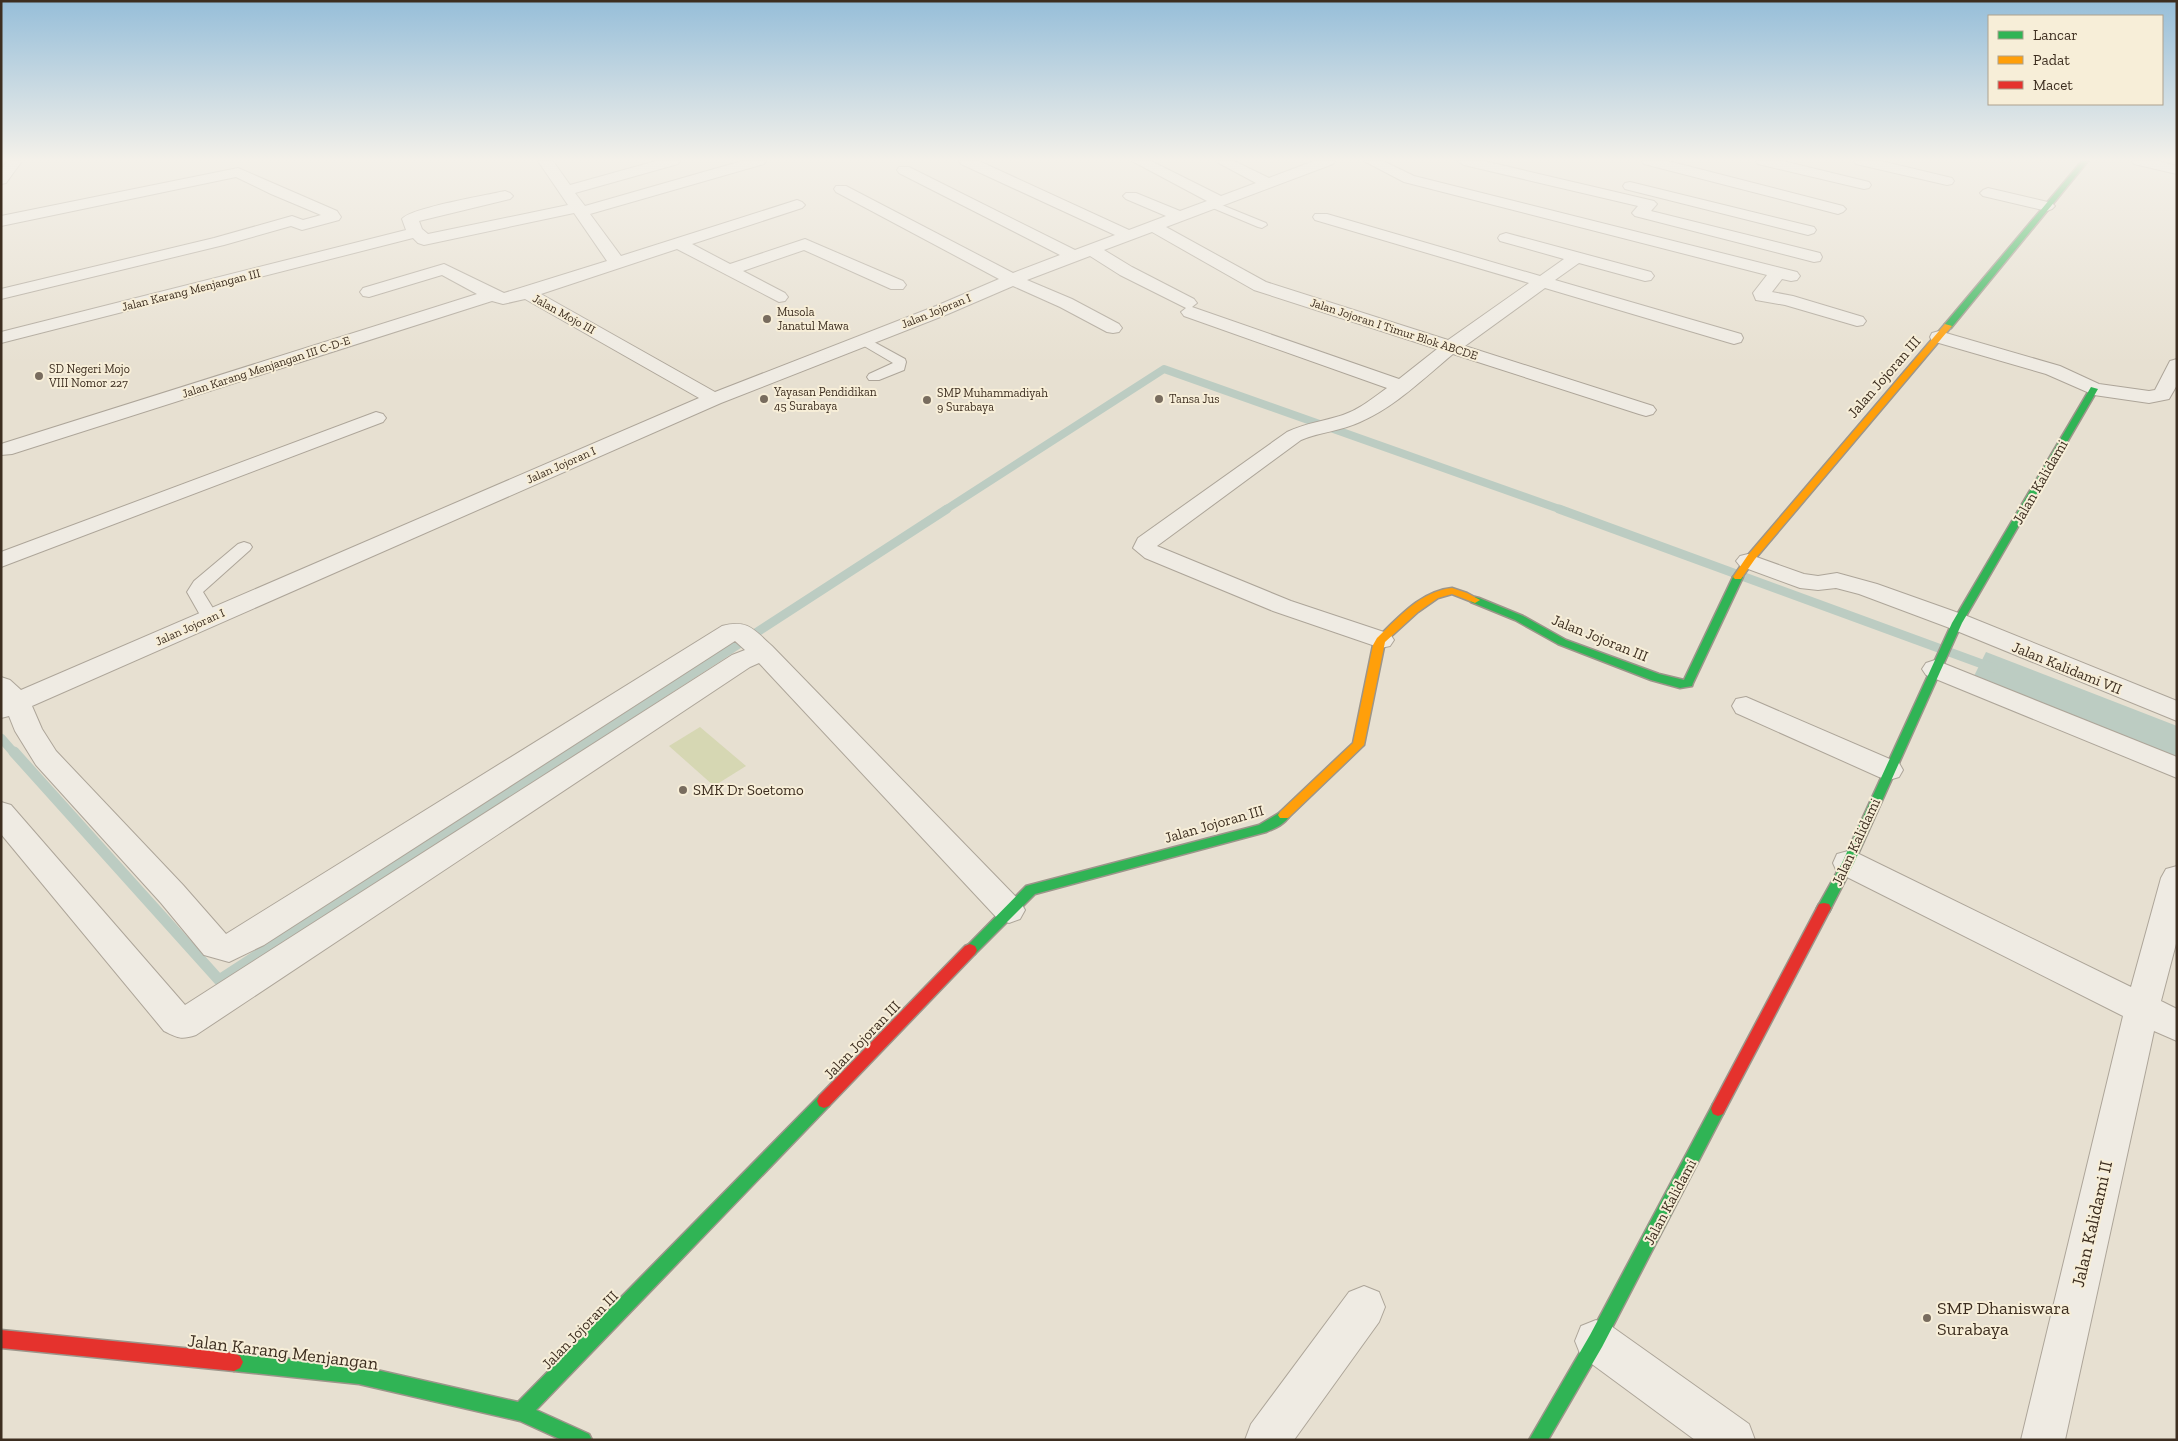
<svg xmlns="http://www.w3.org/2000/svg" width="2178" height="1441" viewBox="0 0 2178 1441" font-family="'Zilla Slab',serif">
<rect width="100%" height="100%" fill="#e7e0d1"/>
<path fill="#d6d7b3" d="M700,727L746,766L714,786L669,746Z"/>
<path fill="#bcccc2" d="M1986,652L2177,726V763L1972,680Z"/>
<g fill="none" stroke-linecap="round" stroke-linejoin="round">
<path stroke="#bcccc2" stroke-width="8" d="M945,510L1164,369L1562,510"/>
<path stroke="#bcccc2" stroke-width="9" d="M1559,509L1993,668
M1,738L15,754
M569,754L947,509"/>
<path stroke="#bcccc2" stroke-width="11" d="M14,752L219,980L571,752"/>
<defs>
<path id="lane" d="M1212,201L1266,223L1267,225L1262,228L1258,227L1208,206L1207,204Z
M863,336L905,359L906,362L904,370L879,380H869L867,377L869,374L893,363L859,343L857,340L859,337Z
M244,542L250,544L252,547L250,550L203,592L219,618L216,622L210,623L204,622L187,592L194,581L238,544Z"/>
<path id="street" d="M7,161H22L6,183L1,184V170Z
M538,161H553L570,185L656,161H680L678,164L575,193L585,206L742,161H766L764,164L590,214L621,256L797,200L802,202L805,205L802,208L692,244L730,264L805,239L903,281L906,285L903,289H891L804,250L743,271L785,293L788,297L785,301L779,302L677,249L541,294L715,392L936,306L999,279L836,192L834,189L836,186H846L1013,273L1060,255L899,173L897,170L899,167H909L1075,250L1115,235L961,164L959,161H979L1129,230L1166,216L1126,199L1123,196L1126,193H1136L1180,211L1207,201L1132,161H1151L1221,196L1256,183L1215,161H1234L1269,178L1314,161H1335L1333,164L1166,227L1266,282L1448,340L1529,283L1315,220L1313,217L1315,214H1327L1540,276L1564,259L1500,241L1498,238L1500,235L1506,233L1651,272L1654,276L1651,280L1645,281L1579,263L1555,280L1741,334L1743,338L1741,342L1734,344L1727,342L1545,288L1465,346L1653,406L1656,410L1653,414L1646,416L1639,414L1453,354C1424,378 1395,407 1360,422C1341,431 1320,432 1301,440L1157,546L1291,601L1390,634L1394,640L1390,646L1381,648L1273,611L1145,558L1133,548L1138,538L1287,432C1305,423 1325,421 1343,415C1360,409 1373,398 1387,388L1184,316L1181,312L1186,308L1120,275L1090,256L1027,280L1072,299L1119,324L1122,328L1119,332L1113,333L1107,332L1060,307L1013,286L948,314L721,403L32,706L42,729L56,751L183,885L226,934L722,626C748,619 754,630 772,646L1020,901L1025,910L1020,919L1009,923L998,919L759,663L750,667L196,1035C181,1040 178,1038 164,1031L1,834V802L11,805L185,1005L732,655L745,650L735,641L264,945L229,962L204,955L161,903L36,765L15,731L9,716L1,718V677L10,680L21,690L699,398L525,299L503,304L492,301L12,454L1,455V444L477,294L442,275L369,297L363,296L360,292L363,288L444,264L504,293L607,261L574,213L424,245L418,243L413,238L1,343V332L406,230L402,219C410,208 488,195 505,191L510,193L513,196L510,199L419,221L422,229L428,234L568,205ZM1152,232L1254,290L1437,349L1399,379L1192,307L1197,303L1194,299L1132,267L1104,250Z
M1364,161H1383L1414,176L1797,272L1800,276L1797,280L1791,281L1782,279L1772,292L1793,296L1863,317L1866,321L1863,325L1857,326L1785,305L1756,300L1753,293L1767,275L1404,182Z
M1457,161H1484L1654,201L1657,204L1651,211L1820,253L1822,257L1820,261L1814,262L1635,216L1632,213L1638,206L1464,165Z
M1642,161H1668L1843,206L1846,209L1843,212L1838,214L1644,164Z
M1756,161H1783L1869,182L1871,185L1869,188L1864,189L1758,164Z
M1854,161H1881L1952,178L1954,181L1952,184L1947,185L1856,164Z
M2132,161H2159L2177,166V174L2134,164Z
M238,168L337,211L341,217L339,220L302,230L291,226L224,245L1,299V289L214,238L292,216L303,220L321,215L271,194L236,177L1,226V216Z
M1630,182L1814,227L1816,230L1814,233L1808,235L1625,189L1623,186L1625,183Z
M1988,188L2052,203L2055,206L2052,209L2047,211L1983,196L1980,193L1983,190Z
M1939,331L2060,366L2099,384L2149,391L2155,390L2170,361L2177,359V385L2169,399L2149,403L2094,395L2046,374L1932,341L1930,337L1932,333Z
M376,412L383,414L386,418L383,422L1,567V552Z
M1748,554L1804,574L1818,576L1837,573L1877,584L1967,616L2177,701V721L1947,627L1859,594L1836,588L1818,590L1800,588L1740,566L1736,561L1740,556Z
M1935,660L2177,757V778L1926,675L1922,669L1926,663Z
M1746,697L1899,763L1903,770L1899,777L1889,780L1879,777L1736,713L1732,706L1736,699Z
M1848,851L1859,854L2131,987L2161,878L2166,869L2177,866V940L2161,1001L2177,1009V1041L2154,1031L2065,1440H2021L2123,1016L1837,872L1833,863L1837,854Z
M1364,1286L1379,1292L1385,1307L1379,1322L1294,1440H1245L1251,1424L1349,1292Z
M1596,1320L1611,1326L1749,1424L1755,1440H1695L1581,1356L1575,1341L1581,1326Z"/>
<path id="fast" d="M2082,161H2088L1951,328H1945V324Z
M2091,387L2098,389L1962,623L1854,863L1829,912L1824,913L1819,912L1817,908L1842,863L1952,623Z
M1738,574L1743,577L1693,683L1692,686L1680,688L1651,680L1558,644L1515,620L1471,602L1470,600L1475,597L1479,598L1523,616L1566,640L1659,674L1684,680L1733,577Z
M1284,810L1288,812L1290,815C1285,824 1276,828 1266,832L1035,894L975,954L970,956L965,954L963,950L1026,886L1259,825Z
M824,1094L829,1096L831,1101L829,1106L536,1410L589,1434L592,1440H562L520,1421L359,1384L234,1371L228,1368L225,1362L228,1356L234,1353L359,1366L518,1402L819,1096Z
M1718,1102L1723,1104L1725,1109L1723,1114L1602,1347L1548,1440H1529L1590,1335L1713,1104Z"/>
<path id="slow" d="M1945,324L1952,326L1755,559L1741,579H1735L1733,577L1748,555Z
M1452,588L1467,593L1480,600L1475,603L1452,594L1438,598L1418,612L1385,642L1364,745L1288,818H1280L1278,815L1280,812L1353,743L1373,645L1377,638C1399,617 1421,591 1452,588Z"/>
<path id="jam" d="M1824,903L1829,904L1831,908L1723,1114L1718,1116L1713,1114L1711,1109L1713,1104L1819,904Z
M970,944L975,946L977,950L975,954L829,1106L824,1108L819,1106L817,1101L819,1096L965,946Z
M1,1330L234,1353L240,1356L243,1362L240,1368L234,1371L1,1348Z"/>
</defs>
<use href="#lane" stroke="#ada599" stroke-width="2"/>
<use href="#street" stroke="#ada599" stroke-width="2"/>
<use href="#fast" stroke="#9c958a" stroke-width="3"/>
<use href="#slow" stroke="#9c958a" stroke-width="3"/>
<use href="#jam" stroke="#9c958a" stroke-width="3"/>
<use href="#lane" fill="#efebe3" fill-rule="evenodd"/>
<use href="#street" fill="#efebe3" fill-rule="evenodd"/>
<use href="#fast" fill="#30b455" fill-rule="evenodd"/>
<use href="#slow" fill="#ff9f0a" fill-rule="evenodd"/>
<use href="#jam" fill="#e5322d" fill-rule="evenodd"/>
</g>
<linearGradient id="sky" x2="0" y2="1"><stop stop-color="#96bed9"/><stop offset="0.44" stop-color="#f4f1ea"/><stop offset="1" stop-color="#f4f1ea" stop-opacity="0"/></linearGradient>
<rect width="2178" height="363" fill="url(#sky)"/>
<g fill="#786c5e" stroke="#f7eed8" stroke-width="2">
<circle cx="767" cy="319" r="5"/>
<circle cx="39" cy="376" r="5"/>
<circle cx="764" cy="399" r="5"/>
<circle cx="1159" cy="399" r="5"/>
<circle cx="927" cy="400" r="5"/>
<circle cx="683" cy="790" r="5"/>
<circle cx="1927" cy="1318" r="5"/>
</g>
<g text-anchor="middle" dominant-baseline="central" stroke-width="4" stroke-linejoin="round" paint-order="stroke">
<g font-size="12" fill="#3d2e20" stroke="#f7eed8">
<text transform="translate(191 290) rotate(-14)">Jalan Karang Menjangan III</text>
<text transform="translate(936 311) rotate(-22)">Jalan Jojoran I</text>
<text transform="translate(564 314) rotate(29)">Jalan Mojo III</text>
<text transform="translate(1394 329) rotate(18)">Jalan Jojoran I Timur Blok ABCDE</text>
<text transform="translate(266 367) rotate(-18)">Jalan Karang Menjangan III C-D-E</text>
<text transform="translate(561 465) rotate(-24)">Jalan Jojoran I</text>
<text transform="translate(190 627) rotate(-24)">Jalan Jojoran I</text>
</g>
<g font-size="12" fill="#3d2e20" stroke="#f7eed8" text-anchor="start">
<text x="777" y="312">Musola<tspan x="777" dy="14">Janatul Mawa</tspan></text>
<text x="49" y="369">SD Negeri Mojo<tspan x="49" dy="14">VIII Nomor 227</tspan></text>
<text x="774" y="392">Yayasan Pendidikan<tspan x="774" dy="14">45 Surabaya</tspan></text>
<text x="937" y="393">SMP Muhammadiyah<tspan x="937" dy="14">9 Surabaya</tspan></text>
<text x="1169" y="399">Tansa Jus</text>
</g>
<g font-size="15" fill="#3d2e20" stroke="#f7eed8">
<text transform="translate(1884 377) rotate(-49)">Jalan Jojoran III</text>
<text transform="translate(2040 482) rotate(-60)">Jalan Kalidami</text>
<text transform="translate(1600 638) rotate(22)">Jalan Jojoran III</text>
<text transform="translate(2067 668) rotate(22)">Jalan Kalidami VII</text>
<text transform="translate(1214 824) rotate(-16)">Jalan Jojoran III</text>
<text transform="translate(1856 842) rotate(-65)">Jalan Kalidami</text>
<text transform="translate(862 1040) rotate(-46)">Jalan Jojoran III</text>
<text transform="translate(1670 1202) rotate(-62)">Jalan Kalidami</text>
<text transform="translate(580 1330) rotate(-46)">Jalan Jojoran III</text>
</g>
<g font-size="15" fill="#3d2e20" stroke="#f7eed8" text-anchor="start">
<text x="693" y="790">SMK Dr Soetomo</text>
</g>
<g font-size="18" fill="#3d2e20" stroke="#f7eed8">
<text transform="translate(2092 1224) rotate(-77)">Jalan Kalidami II</text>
<text transform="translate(283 1352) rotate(7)">Jalan Karang Menjangan</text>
</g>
<g font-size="18" fill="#3d2e20" stroke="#f7eed8" text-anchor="start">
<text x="1937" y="1308">SMP Dhaniswara<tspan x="1937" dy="21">Surabaya</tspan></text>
</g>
</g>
<rect width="2178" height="1441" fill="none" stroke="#3d2e20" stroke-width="5"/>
<rect x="1988" y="15" width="175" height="90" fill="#f7eed8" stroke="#ada18e"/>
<rect x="1998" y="31" width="25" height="8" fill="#30b455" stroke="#ada18e"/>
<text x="2033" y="40" font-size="15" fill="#3d2e20">Lancar</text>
<rect x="1998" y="56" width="25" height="8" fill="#ff9f0a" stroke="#ada18e"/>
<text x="2033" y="65" font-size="15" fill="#3d2e20">Padat</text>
<rect x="1998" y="81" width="25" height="8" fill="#e5322d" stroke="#ada18e"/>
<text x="2033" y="90" font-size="15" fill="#3d2e20">Macet</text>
</svg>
